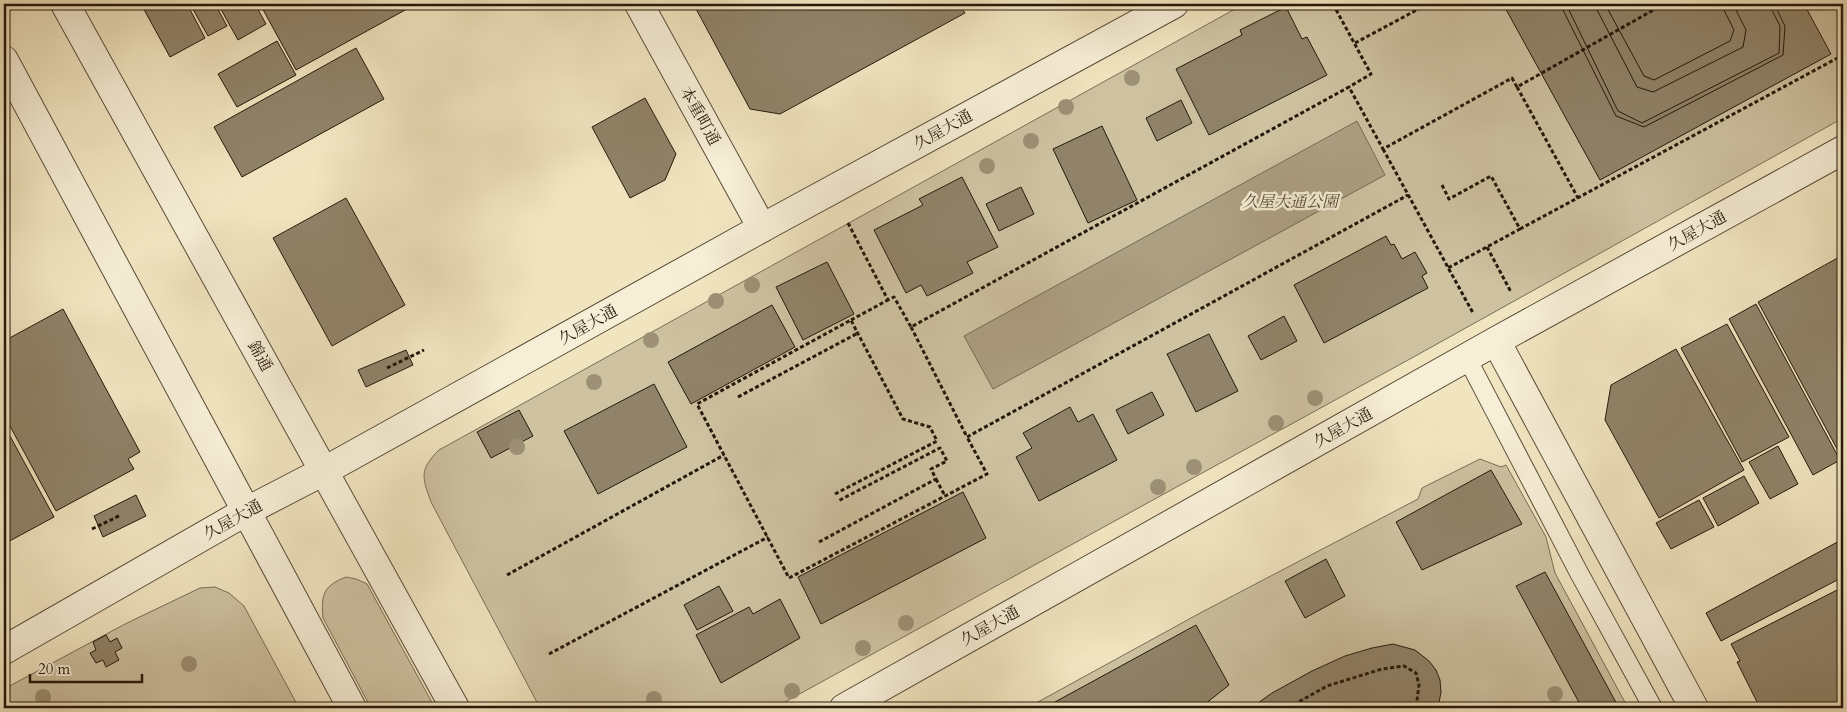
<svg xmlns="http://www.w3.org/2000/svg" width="1847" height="712" viewBox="0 0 1847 712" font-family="Cardo,'Noto Serif JP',serif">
<rect width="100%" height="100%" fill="#f1e5c0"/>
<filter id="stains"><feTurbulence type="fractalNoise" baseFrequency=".004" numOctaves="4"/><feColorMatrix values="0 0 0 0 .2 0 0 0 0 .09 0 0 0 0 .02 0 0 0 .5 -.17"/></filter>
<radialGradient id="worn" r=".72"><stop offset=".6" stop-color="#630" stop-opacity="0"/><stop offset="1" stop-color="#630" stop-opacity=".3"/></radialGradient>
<path fill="#cec2a1" stroke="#7a6d56" d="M1244,4H1843V118L1419,354L774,708H540L431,502C422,477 419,470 439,450Z
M1480,459L1501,467L1506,465L1546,537L1555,573L1628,708H1027L1202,612L1418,499L1422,488Z
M346,577L356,579L367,584L435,708H371L323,618C321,595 323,586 346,577Z
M215,587L229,593L244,606L299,708H4V689L125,624L200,588Z"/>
<path fill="#ac9f82" stroke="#766952" d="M1357,121L1385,175L993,389L964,336Z"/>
<path fill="#908369" stroke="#26180a" d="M141,4H187L205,38L170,57Z
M190,4H215L227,26L208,36Z
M218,4H255L266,24L238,40Z
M260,4H416L296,70Z
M701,4H959L965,13L780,114L750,109L695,7Z
M1503,4H1804L1831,54L1600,180Z
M1560,4H1774L1785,26L1783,55L1644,127L1616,116Z
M1566,4H1769L1780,26L1779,53L1642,123L1618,111Z
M1594,4H1733L1746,30L1743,47L1653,92L1637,87Z
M1605,4H1721L1734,30L1730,41L1654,80L1644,76Z
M1286,7L1302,39L1307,37L1327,75L1209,135L1176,69L1242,35L1240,30Z
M277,41L296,75L237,107L218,74Z
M356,48L384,99L242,177L214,127Z
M645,98L676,154L665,180L630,198L592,127Z
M1181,100L1192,123L1157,141L1146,118Z
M1102,126L1137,200L1088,223L1053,149Z
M962,177L998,247L967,262L973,273L927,296L921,285L906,293L874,230L923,205L919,199Z
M1021,187L1034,214L999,231L986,204Z
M346,198L405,305L332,346L273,238Z
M1386,236L1391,245L1394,244L1402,259L1415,252L1427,273L1422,276L1428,288L1324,343L1294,285Z
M1843,255V460L1758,302Z
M827,262L854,314L803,340L776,287Z
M1756,304L1840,460L1813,475L1729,319Z
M772,305L795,347L691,404L668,362Z
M63,309L140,452L128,459L134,469L56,511L4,415V349L8,347L4,341Z
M1284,316L1297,341L1261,360L1248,336Z
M1727,324L1789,437L1742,462L1681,348Z
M1209,334L1238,391L1196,412L1167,354Z
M1676,349L1744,470L1659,518L1605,420L1611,385Z
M406,350L413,365L366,387L358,370Z
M654,384L687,447L598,494L564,431Z
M1152,392L1164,415L1128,434L1116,410Z
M1070,407L1078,422L1093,414L1117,460L1039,501L1016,457L1032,448L1023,433Z
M519,410L533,436L491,458L477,432Z
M4,425L54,517L4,544Z
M1778,446L1798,484L1770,499L1749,462Z
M1491,470L1522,524L1422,570L1396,522Z
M1744,476L1759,503L1718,526L1703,498Z
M963,492L986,538L821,624L798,577Z
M136,495L146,516L103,537L94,516Z
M1699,500L1714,527L1671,549L1656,523Z
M1843,539V577L1721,641L1706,613Z
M1326,559L1345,596L1305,618L1285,581Z
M1545,572L1619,708H1582L1516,586Z
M719,586L733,611L697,630L684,605Z
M1843,587V708H1760L1737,662L1740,661L1731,644Z
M780,599L800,638L721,683L696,635L749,607L753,614Z
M1196,625L1229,685L1200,708H1044Z
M106,635L110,642L117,638L122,648L115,652L119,660L106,667L103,660L96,663L90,653L96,650L93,642Z
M1393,644L1415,650L1429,661L1436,670L1440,680L1441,692L1438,708H1251L1272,693L1312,671L1345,656L1372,648Z"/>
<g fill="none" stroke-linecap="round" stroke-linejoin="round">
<defs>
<path id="service" d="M1467,358L1578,571L1653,708"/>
<path id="minor" d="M639,4L762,228"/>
<path id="tertiary" d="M65,4L455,708
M4,60L352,708
M1496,341L1694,708
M4,650L245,512L324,471L762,228L1174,4
M844,708L1496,341L1843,150"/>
</defs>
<use href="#service" stroke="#594b38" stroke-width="20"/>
<use href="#minor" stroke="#594b38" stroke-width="30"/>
<use href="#tertiary" stroke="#594b38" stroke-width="30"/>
<path stroke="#26180a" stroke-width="3" stroke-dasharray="4 2.5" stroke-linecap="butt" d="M1333,4L1371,74L1349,87
M1835,4L1843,19
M1355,43L1428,4
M1517,87L1578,198
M1383,149L1473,313
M1442,185L1449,199L1491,176L1520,229L1448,268
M848,223L888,300L894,297L911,327L1349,87L1383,149L1512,78L1517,87L1664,4
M1520,229L1843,55
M1487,247L1511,292
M851,320L888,300
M911,327L967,437L1408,195
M856,330L851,320L697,404L789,578L987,474L967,437
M387,368L424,350
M738,397L858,333
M936,479L945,496
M835,494L937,441L930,427L903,419L855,328
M92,529L121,515
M819,542L936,479L931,469L947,461L940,448L838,501
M507,575L724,455
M549,654L768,537
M1288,708L1327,686L1382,669L1404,666L1416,673L1419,685L1416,708"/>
<use href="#service" stroke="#f6eed6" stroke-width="18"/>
<use href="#minor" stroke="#f6eed6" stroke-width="28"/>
<use href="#tertiary" stroke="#f6eed6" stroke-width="28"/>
</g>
<g fill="#9d9075">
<circle cx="1132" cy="78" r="8"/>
<circle cx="1066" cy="107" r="8"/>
<circle cx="1031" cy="141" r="8"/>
<circle cx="987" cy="166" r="8"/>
<circle cx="752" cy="285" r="8"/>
<circle cx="716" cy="301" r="8"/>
<circle cx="651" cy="340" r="8"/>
<circle cx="594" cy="382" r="8"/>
<circle cx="1315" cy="398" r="8"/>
<circle cx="1276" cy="423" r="8"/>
<circle cx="517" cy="447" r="8"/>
<circle cx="1194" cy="467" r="8"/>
<circle cx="1158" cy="487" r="8"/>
<circle cx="906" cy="623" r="8"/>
<circle cx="863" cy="648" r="8"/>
<circle cx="189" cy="664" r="8"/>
<circle cx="792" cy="691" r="8"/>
<circle cx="1555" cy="694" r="8"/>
<circle cx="43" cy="697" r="8"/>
<circle cx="654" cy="699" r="8"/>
</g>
<g text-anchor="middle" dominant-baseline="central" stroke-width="5" stroke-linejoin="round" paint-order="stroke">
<g font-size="16" fill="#26180a" stroke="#f6eed6">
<text transform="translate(700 116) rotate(61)">本重町通</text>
<text transform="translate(943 130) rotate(-29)">久屋大通</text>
<text transform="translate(1697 231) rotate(-29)">久屋大通</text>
<text transform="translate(588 325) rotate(-29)">久屋大通</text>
<text transform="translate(260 356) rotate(61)">錦通</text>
<text transform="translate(1343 428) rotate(-29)">久屋大通</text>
<text transform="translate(233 520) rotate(-29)">久屋大通</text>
<text transform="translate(990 626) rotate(-29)">久屋大通</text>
</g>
<g font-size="16" font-style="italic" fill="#584b37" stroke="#f6eed6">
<text x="1290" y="202">久屋大通公園</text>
</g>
</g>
<rect width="1847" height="712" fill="none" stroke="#f1e5c0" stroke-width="20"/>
<rect x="5" y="5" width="1837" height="702" fill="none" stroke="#26180a" stroke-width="2.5"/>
<rect x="10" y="10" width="1827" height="692" fill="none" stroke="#26180a"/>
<path d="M30 674v8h112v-8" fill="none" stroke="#26180a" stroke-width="2.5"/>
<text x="38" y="674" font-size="15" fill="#26180a" stroke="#f6eed6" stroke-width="4" paint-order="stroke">20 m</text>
<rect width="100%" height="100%" filter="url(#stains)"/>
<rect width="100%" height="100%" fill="url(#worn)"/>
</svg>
